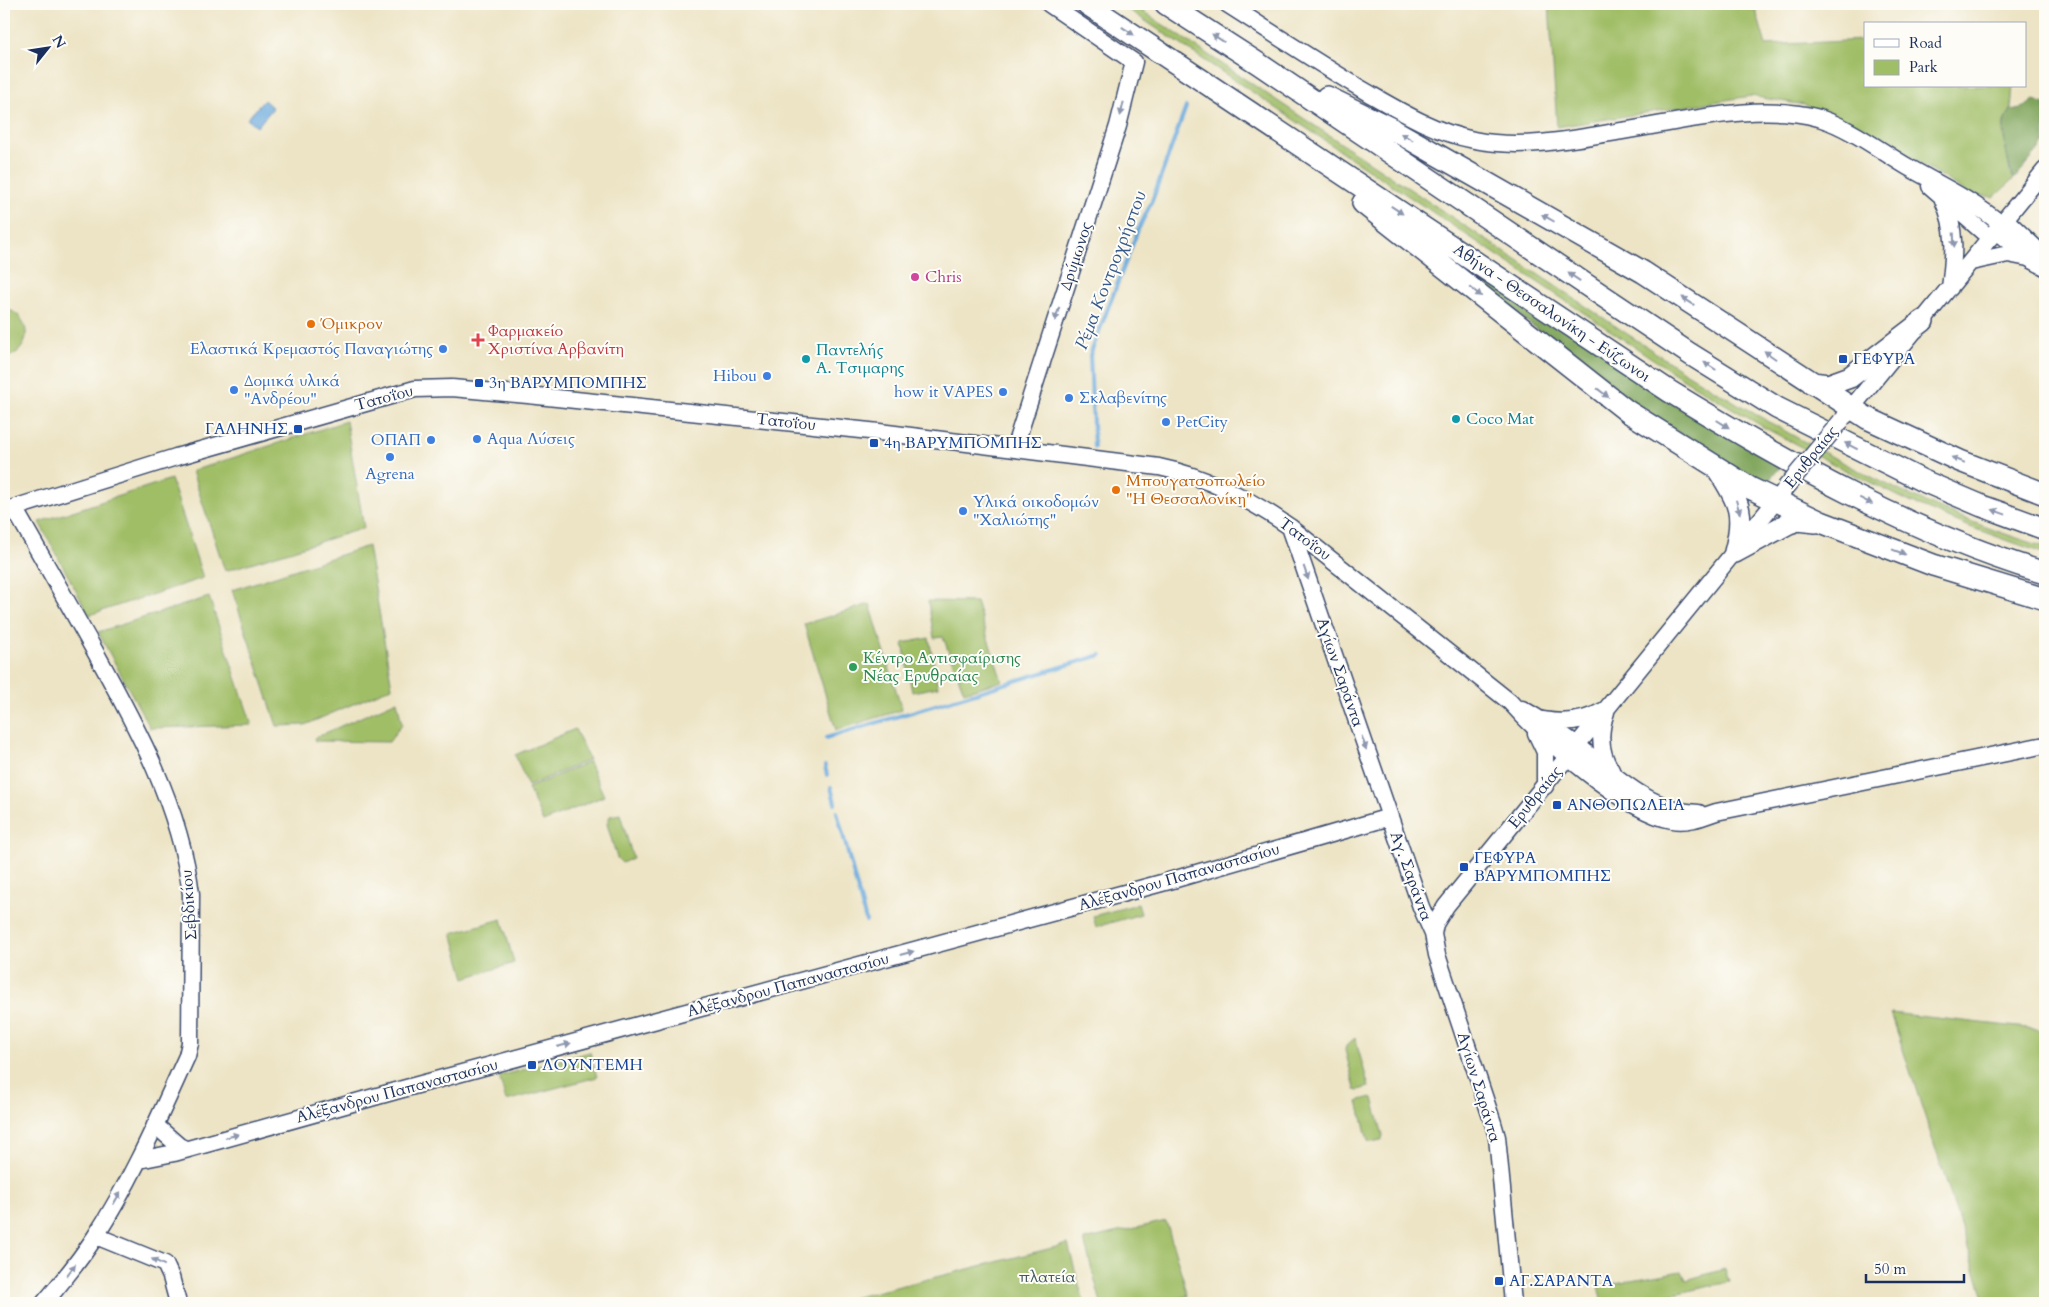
<svg xmlns="http://www.w3.org/2000/svg" width="2049" height="1307" viewBox="0 0 2049 1307" font-family="Cardo,serif">
<rect width="100%" height="100%" fill="#fdfcf7"/>
<filter id="ink" filterUnits="userSpaceOnUse"><feTurbulence type="fractalNoise" baseFrequency=".02" numOctaves="2"/><feDisplacementMap in="SourceGraphic" scale="10" xChannelSelector="R" yChannelSelector="G"/><feConvolveMatrix kernelMatrix="1 2 1 2 8 2 1 2 1" color-interpolation-filters="sRGB"/></filter>
<filter id="wash" filterUnits="userSpaceOnUse"><feTurbulence type="fractalNoise" baseFrequency=".0096" numOctaves="4" result="noise"/><feDisplacementMap in="SourceGraphic" scale="20" xChannelSelector="R" yChannelSelector="G"/><feGaussianBlur stdDeviation="1.12" result="paint"/><feColorMatrix in="noise" values="0 0 0 0 0 0 0 0 0 0 0 0 0 0 0 0 0 1.4 0 .05"/><feComposite in="paint" operator="in"/></filter>
<g filter="url(#wash)">
<rect width="100%" height="100%" fill="#ede4c5"/>
<path fill="#a0be66" stroke="#5e7662" d="M1120,4H1132L1680,369C1795,439 1915,508 2045,547V554L1970,527L1910,502L1841,468L1765,428L1677,375Z
M1549,4H1754L1766,45L1865,40V86H2013L2011,110L2004,121L2003,132L2010,173L2014,179L1994,197L1971,195L1866,129L1804,105L1751,96L1557,127Z
M4,308C33,315 34,352 4,358Z
M346,421L364,528L225,571L192,471Z
M171,479L203,578L89,615L39,522Z
M368,546L392,687L305,725L277,726L232,590Z
M209,597L252,725L150,728L98,632Z
M928,601L976,602L1002,681L964,692L943,637L934,638Z
M870,604L902,710L836,730L804,624Z
M929,638L938,687L912,692L903,643Z
M397,701L402,724L389,742L315,741L314,738Z
M575,729L589,760L528,786L515,755Z
M589,762L604,796L543,822L528,788Z
M620,814L633,858L622,863L617,858L607,824L610,816Z
M1138,904L1141,914L1096,927L1093,916Z
M502,919L514,963L465,978L452,933Z
M1891,1013L2045,1030V1303H1986Z
M1355,1038L1369,1087L1358,1090L1355,1089L1345,1050L1346,1046Z
M590,1052L597,1077L506,1101L499,1076Z
M1371,1097L1373,1098L1383,1136L1381,1140L1371,1142L1368,1141L1358,1102L1360,1100Z
M1166,1221L1188,1296L1157,1303H1101L1084,1240Z
M1068,1244L1084,1303H832Z
M1725,1269L1729,1282L1633,1303H1602L1598,1286L1682,1271L1686,1280Z"/>
<path fill="#80a55b" stroke="#4e6a5c" d="M2034,100L2045,104V143L2014,179C2009,170 2001,131 2005,121C2006,117 2009,114 2011,110L2025,107Z
M1422,235L1781,466L1766,484L1737,469L1640,409L1517,314Z"/>
<path fill="#67a8db" stroke="#416c9c" d="M264,100L273,108L257,127L247,119Z"/>
<g fill="none" stroke-linecap="round" stroke-linejoin="round">
<path stroke="#67a8db" stroke-width="4" d="M1094,447L1090,355L1138,230L1152,201L1186,107
M826,738L1101,655
M825,766L827,775
M831,787L835,803
M837,812L866,921"/>
</g>
</g>
<g filter="url(#ink)">
<g fill="none" stroke-linecap="round" stroke-linejoin="round">
<defs>
<path id="secondary" d="M1227,4C1274,34 1321,65 1370,94C1403,113 1437,133 1474,140C1523,150 1573,139 1622,131C1682,122 1759,101 1819,118C1851,128 1879,150 1908,167C1940,185 1972,200 2001,224
M1930,186L1990,238
M1943,200C1957,229 1954,257 1950,288
M2005,219L2045,257
M1996,231L2030,259L2045,267
M1971,262L2008,254L2028,258
M1845,416L2045,170
M1014,449L1118,126L1134,62L1049,4
M14,508C40,553 66,600 92,646C135,724 180,804 191,894L190,1043L187,1056C159,1117 132,1180 95,1237C80,1260 62,1282 44,1303
M4,511L176,457L415,389L452,388L528,395L879,432L1159,467C1208,477 1249,499 1290,527L1510,702C1542,738 1625,812 1672,820C1687,823 1702,817 1716,812L2045,745
M1290,527L1421,907L1433,934L1437,955L1493,1123L1497,1137L1513,1303
M1522,709C1541,719 1559,732 1577,745C1612,773 1650,812 1699,813
M1606,712C1599,732 1599,752 1611,770
M1544,720C1566,724 1586,721 1605,710
M1536,733L1545,752V786
M1433,934L1435,924L1446,906L1783,492
M155,1125L179,1146L185,1149
M139,1160L174,1153L399,1090L1169,881L1390,817
M96,1236L165,1264L171,1277L178,1303"/>
<path id="highway" d="M1087,4L1669,391C1787,463 1911,533 2045,573
M1166,4L1259,64L1588,286L1690,354L1777,408L1921,480L1982,506L2045,529
M1327,97L1392,129L1643,272L1867,418L1960,461L2045,494
M1363,203L1627,411L1750,488L1821,522L1933,565L2045,599
M1812,383L1828,385L1850,377L1923,321
M1719,471C1740,503 1745,515 1735,552
M1735,552L1789,523L1798,520L1816,522"/>
</defs>
<use href="#secondary" stroke="#3a4a6d" stroke-width="19"/>
<use href="#highway" stroke="#3a4a6d" stroke-width="24"/>
<use href="#secondary" stroke="#fff" stroke-width="16"/>
<use href="#highway" stroke="#fff" stroke-width="21"/>
<defs>
<path id="secondary-bridge" d="M1785,488L1841,421"/>
</defs>
<use href="#secondary-bridge" stroke="#3a4a6d" stroke-width="19" stroke-linecap="butt"/>
<use href="#secondary-bridge" stroke="#fff" stroke-width="16"/>
</g>
<defs><path id="oneway-solid" d="M-6-.8H1V-3.2L6.5 0L1 3.2V.8H-6Z" transform="scale(1.25)"/></defs>
<g fill="#8d97ae">
<use href="#oneway-solid" transform="translate(1128 31) rotate(34)"/>
<use href="#oneway-solid" transform="translate(1218 38) rotate(-147)"/>
<use href="#oneway-solid" transform="translate(1122 109) rotate(103)"/>
<use href="#oneway-solid" transform="translate(1407 137) rotate(-150)"/>
<use href="#oneway-solid" transform="translate(1397 210) rotate(34)"/>
<use href="#oneway-solid" transform="translate(1548 218) rotate(-150)"/>
<use href="#oneway-solid" transform="translate(1954 240) rotate(88)"/>
<use href="#oneway-solid" transform="translate(1574 277) rotate(-146)"/>
<use href="#oneway-solid" transform="translate(1476 292) rotate(39)"/>
<use href="#oneway-solid" transform="translate(1688 301) rotate(-147)"/>
<use href="#oneway-solid" transform="translate(1057 314) rotate(108)"/>
<use href="#oneway-solid" transform="translate(1770 355) rotate(-145)"/>
<use href="#oneway-solid" transform="translate(1710 366) rotate(-148)"/>
<use href="#oneway-solid" transform="translate(1603 393) rotate(38)"/>
<use href="#oneway-solid" transform="translate(1723 424) rotate(32)"/>
<use href="#oneway-solid" transform="translate(1851 446) rotate(-153)"/>
<use href="#oneway-solid" transform="translate(1958 460) rotate(-157)"/>
<use href="#oneway-solid" transform="translate(1866 501) rotate(26)"/>
<use href="#oneway-solid" transform="translate(1738 507) rotate(74)"/>
<use href="#oneway-solid" transform="translate(1999 512) rotate(-160)"/>
<use href="#oneway-solid" transform="translate(1899 552) rotate(21)"/>
<use href="#oneway-solid" transform="translate(1306 573) rotate(71)"/>
<use href="#oneway-solid" transform="translate(1364 743) rotate(71)"/>
<use href="#oneway-solid" transform="translate(907 953) rotate(-15)"/>
<use href="#oneway-solid" transform="translate(564 1045) rotate(-15)"/>
<use href="#oneway-solid" transform="translate(232 1136) rotate(-15)"/>
<use href="#oneway-solid" transform="translate(117 1198) rotate(-60)"/>
<use href="#oneway-solid" transform="translate(158 1262) rotate(-154)"/>
<use href="#oneway-solid" transform="translate(71 1270) rotate(-52)"/>
</g>
</g>
<circle fill="#d1479c" stroke="#fdfcf7" stroke-width="2" cx="915" cy="277" r="5"/>
<g fill="#e8710a" stroke="#fdfcf7" stroke-width="2">
<circle cx="311" cy="324" r="5"/>
<circle cx="1116" cy="490" r="5"/>
</g>
<path fill="#e0444e" stroke="#fdfcf7" stroke-width="2" d="M475.5 332.5h5v5h5v5h-5v5h-5v-5h-5v-5h5z"/>
<g fill="#3f7fe0" stroke="#fdfcf7" stroke-width="2">
<circle cx="443" cy="349" r="5"/>
<circle cx="767" cy="376" r="5"/>
<circle cx="234" cy="390" r="5"/>
<circle cx="1003" cy="392" r="5"/>
<circle cx="1069" cy="398" r="5"/>
<circle cx="1166" cy="422" r="5"/>
<circle cx="477" cy="439" r="5"/>
<circle cx="431" cy="440" r="5"/>
<circle cx="390" cy="457" r="5"/>
<circle cx="963" cy="511" r="5"/>
</g>
<g fill="#0f9aa8" stroke="#fdfcf7" stroke-width="2">
<circle cx="806" cy="359" r="5"/>
<circle cx="1456" cy="419" r="5"/>
</g>
<g fill="#1a4fb4" stroke="#fdfcf7" stroke-width="2">
<rect x="1838" y="354" width="10" height="10" rx="2.5"/>
<rect x="474" y="378" width="10" height="10" rx="2.5"/>
<rect x="293" y="424" width="10" height="10" rx="2.5"/>
<rect x="869" y="438" width="10" height="10" rx="2.5"/>
<rect x="1552" y="800" width="10" height="10" rx="2.5"/>
<rect x="1459" y="862" width="10" height="10" rx="2.5"/>
<rect x="527" y="1060" width="10" height="10" rx="2.5"/>
<rect x="1494" y="1276" width="10" height="10" rx="2.5"/>
</g>
<circle fill="#2e9e5b" stroke="#fdfcf7" stroke-width="2" cx="853" cy="667" r="5"/>
<g text-anchor="middle" dominant-baseline="central" stroke-width="4" stroke-linejoin="round" paint-order="stroke">
<g font-size="16" fill="#1b2f5e" stroke="#fdfcf7">
<text transform="translate(1076 256) rotate(-72)">Δρύμωνος</text>
<text transform="translate(1552 313) rotate(34)">Αθήνα - Θεσσαλονίκη - Εύζωνοι</text>
<text transform="translate(384 398) rotate(-15)">Τατοΐου</text>
<text transform="translate(786 422) rotate(6)">Τατοΐου</text>
<text transform="translate(1811 457) rotate(-51)">Ερυθραίας</text>
<text transform="translate(1305 539) rotate(37)">Τατοΐου</text>
<text transform="translate(1340 672) rotate(71)">Αγίων Σαράντα</text>
<text transform="translate(1535 797) rotate(-51)">Ερυθραίας</text>
<text transform="translate(1411 876) rotate(70)">Αγ. Σαράντα</text>
<text transform="translate(1179 877) rotate(-16)">Αλέξανδρου Παπαναστασίου</text>
<text transform="translate(189 905) rotate(-94)">Σεβδικίου</text>
<text transform="translate(788 985) rotate(-15)">Αλέξανδρου Παπαναστασίου</text>
<text transform="translate(1479 1087) rotate(73)">Αγίων Σαράντα</text>
<text transform="translate(397 1091) rotate(-15)">Αλέξανδρου Παπαναστασίου</text>
</g>
<g font-size="16" fill="#b23c85" stroke="#fdfcf7" text-anchor="start">
<text x="925" y="277">Chris</text>
</g>
<g font-size="16" fill="#c56008" stroke="#fdfcf7" text-anchor="start">
<text x="321" y="324">Όμικρον</text>
<text x="1126" y="481">Μπουγατσοπωλείο<tspan x="1126" dy="18">"Η Θεσσαλονίκη"</tspan></text>
</g>
<g font-size="16" fill="#be3a42" stroke="#fdfcf7" text-anchor="start">
<text x="488" y="331">Φαρμακείο<tspan x="488" dy="18">Χριστίνα Αρβανίτη</tspan></text>
</g>
<g font-size="16" fill="#366cbe" stroke="#fdfcf7" text-anchor="start">
<text x="433" y="349" text-anchor="end">Ελαστικά Κρεμαστός Παναγιώτης</text>
<text x="757" y="376" text-anchor="end">Hibou</text>
<text x="244" y="381">Δομικά υλικά<tspan x="244" dy="18">"Ανδρέου"</tspan></text>
<text x="993" y="392" text-anchor="end">how it VAPES</text>
<text x="1079" y="398">Σκλαβενίτης</text>
<text x="1176" y="422">PetCity</text>
<text x="487" y="439">Aqua Λύσεις</text>
<text x="421" y="440" text-anchor="end">ΟΠΑΠ</text>
<text x="390" y="474" text-anchor="middle">Agrena</text>
<text x="973" y="502">Υλικά οικοδομών<tspan x="973" dy="18">"Χαλιώτης"</tspan></text>
</g>
<g font-size="16" fill="#0d838f" stroke="#fdfcf7" text-anchor="start">
<text x="816" y="350">Παντελής<tspan x="816" dy="18">Α. Τσιμαρης</tspan></text>
<text x="1466" y="419">Coco Mat</text>
</g>
<g font-size="16" fill="#164399" stroke="#fdfcf7" text-anchor="start">
<text x="1853" y="359">ΓΕΦΥΡΑ</text>
<text x="489" y="383">3η ΒΑΡΥΜΠΟΜΠΗΣ</text>
<text x="288" y="429" text-anchor="end">ΓΑΛΗΝΗΣ</text>
<text x="884" y="443">4η ΒΑΡΥΜΠΟΜΠΗΣ</text>
<text x="1567" y="805">ΑΝΘΟΠΩΛΕΙΑ</text>
<text x="1474" y="858">ΓΕΦΥΡΑ<tspan x="1474" dy="18">ΒΑΡΥΜΠΟΜΠΗΣ</tspan></text>
<text x="542" y="1065">ΛΟΥΝΤΕΜΗ</text>
<text x="1509" y="1281">ΑΓ.ΣΑΡΑΝΤΑ</text>
</g>
<g font-size="16" fill="#27864d" stroke="#fdfcf7" text-anchor="start">
<text x="863" y="658">Κέντρο Αντισφαίρισης<tspan x="863" dy="18">Νέας Ερυθραίας</tspan></text>
</g>
<g font-size="16" fill="#435a60" stroke="#fdfcf7">
<text x="1047" y="1277">πλατεία</text>
</g>
<g font-size="18" font-style="italic" fill="#36598a" stroke="#fdfcf7">
<text transform="translate(1111 270) rotate(-69)">Ρέμα Κοντροχρήστου</text>
</g>
</g>
<rect width="2049" height="1307" fill="none" stroke="#fdfcf7" stroke-width="20"/>
<rect x="1864" y="22" width="162" height="65" fill="#fdfcf7" stroke="#a3aaba"/>
<rect x="1874" y="39" width="25" height="8" fill="#ffffff" stroke="#a3aaba"/>
<text x="1909" y="48" font-size="15" fill="#1b2f5e">Road</text>
<rect x="1874" y="60" width="25" height="15" fill="#a0be66" stroke="#a3aaba"/>
<text x="1909" y="72" font-size="15" fill="#1b2f5e">Park</text>
<g transform="translate(48 48) rotate(60)" stroke="#fdfcf7" stroke-width="4" paint-order="stroke">
<path d="M0-4L9 19L0 12L-9 19Z" fill="#1b2f5e"/>
<text y="-8" font-size="14" font-weight="bold" text-anchor="middle" fill="#1b2f5e">N</text>
</g>
<path d="M1866 1274v8h98v-8" fill="none" stroke="#1b2f5e" stroke-width="2.5"/>
<text x="1874" y="1274" font-size="15" fill="#1b2f5e" stroke="#fdfcf7" stroke-width="4" paint-order="stroke">50 m</text>
</svg>
